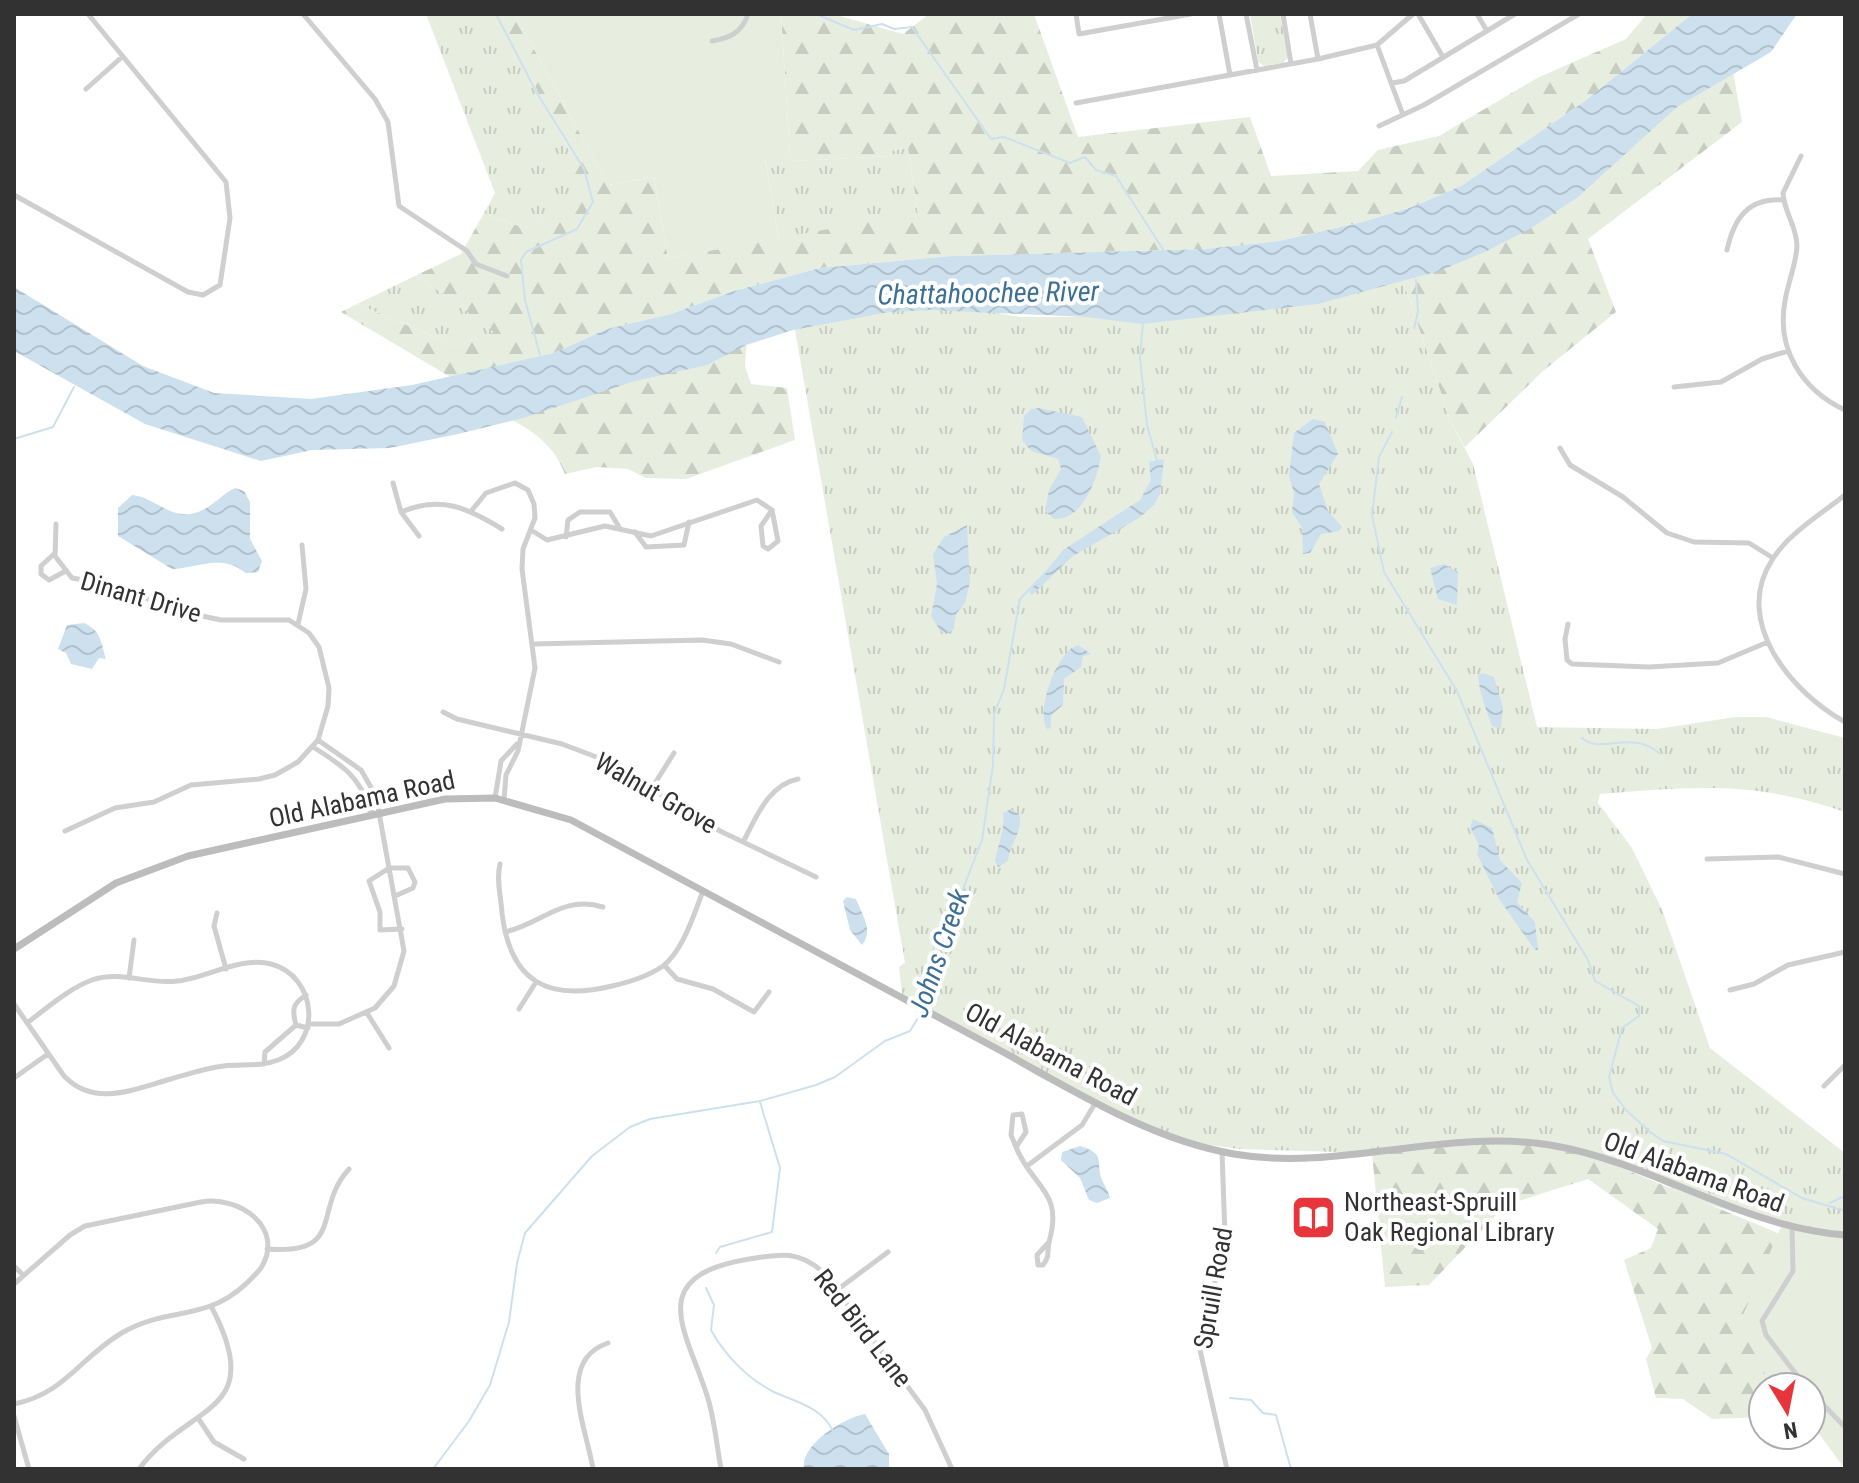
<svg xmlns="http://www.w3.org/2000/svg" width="1859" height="1483" viewBox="0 0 1859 1483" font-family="'Roboto Condensed',sans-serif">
<defs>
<pattern id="grass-tufts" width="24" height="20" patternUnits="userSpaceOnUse" patternTransform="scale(2)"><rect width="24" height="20" fill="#e7eee0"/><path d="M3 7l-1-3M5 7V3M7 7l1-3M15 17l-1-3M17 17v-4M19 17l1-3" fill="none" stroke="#c7cdc1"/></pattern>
<pattern id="forest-firs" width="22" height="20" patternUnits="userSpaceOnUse" patternTransform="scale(2)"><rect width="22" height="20" fill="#e7eee0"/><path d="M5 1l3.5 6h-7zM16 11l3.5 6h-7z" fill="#c7cdc1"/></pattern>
<pattern id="water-waves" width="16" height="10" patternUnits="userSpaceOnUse" patternTransform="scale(2)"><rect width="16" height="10" fill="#cde0ee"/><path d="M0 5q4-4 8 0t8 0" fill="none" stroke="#b0c1cd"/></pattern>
</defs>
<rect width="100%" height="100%" fill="#fff"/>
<path fill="url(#grass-tufts)" d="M426,14H496L568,147L581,198L524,228L484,213L495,193Z
M1250,14H1280L1288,57L1283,63L1264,66L1258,62Z
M908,148L918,214L779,239L765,158L790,154L794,161L890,156L893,150Z
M417,275L495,332L456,346L357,304Z
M1401,275L1451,422L1473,464L1537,727L1657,729L1735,717H1766L1845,738V812C1753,780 1694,787 1600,794L1598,803L1632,848L1663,912L1710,1048L1845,1153V1234L1794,1231L1695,1200L1619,1162L1485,1144L1372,1153L1238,1149L1176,1140L1100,1108L1035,1075L959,1026L903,1002L899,967L905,963L794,324L917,306L966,308L1019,317H1105Z"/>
<path fill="url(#forest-firs)" d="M496,14H515L608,185L654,177L668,258L918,213L908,148L893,150L890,156L794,161L790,154L781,14H833L903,34L929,14H1034L1078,137L1250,117L1271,176L1358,171L1378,150L1439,136L1537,78L1626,39L1647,14H1692L1585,101L1461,186L1412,207L1362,222L1279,241L1204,249L951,256L820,268L734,291L671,314L607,329L554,353L452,378L341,312L357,304L456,346L494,332L417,275L461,254L484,213L524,228L580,198L568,147Z
M1729,49L1742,122L1588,239L1616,312L1543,371L1465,447L1451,422L1401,275Z
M747,339L745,366L751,384L787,388L795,440L686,479L646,478L628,469L597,467L565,474C551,438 526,428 494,410Z
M1485,1144H1552L1581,1151L1787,1237L1845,1469L1811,1387H1763V1417L1712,1419L1683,1399L1656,1398L1646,1359L1652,1348L1624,1260L1651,1248L1658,1229L1588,1179L1506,1205L1429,1285L1385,1287L1372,1153Z"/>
<path fill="#e7eee0" d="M515,14H781L790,154L765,159L779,239L668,258L654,177L608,185Z
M1781,1227L1845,1232V1469L1811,1423V1387H1770L1743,1315Z"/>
<path fill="url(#water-waves)" d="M1692,14H1797L1771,52L1677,107L1578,197L1533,227L1485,252L1439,271L1318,304L1142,324L1086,317L930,310L889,312L793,330L746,345L707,365L635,381L523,418L458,434L390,448L312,450L261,461L145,424L14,351V287L143,366L214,393L311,399L412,385L554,353L607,329L671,314L734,291L820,268L951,256L1204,249L1279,241L1362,222L1412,207L1461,186L1585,101Z
M1039,408L1082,417L1101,456C1097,480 1083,520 1054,519L1045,511L1049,490L1061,469L1058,459L1031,451L1022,440L1024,416L1031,409Z
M1313,419L1325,422L1338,454L1319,484L1328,511L1342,527L1339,531L1321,534L1310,553L1303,554L1302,528L1292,512L1294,493L1289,476L1294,433Z
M1164,459L1160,494L1154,505L1139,518L1073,556L1032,595L1029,592L1063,550L1140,500L1151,480L1149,462Z
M235,488L244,491L250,502V539L262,561L258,572L246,573C222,553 198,568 172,569L118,536V508L132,495C155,497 172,522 198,512C211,508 222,494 235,488Z
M967,525L970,582L965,603L956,614L954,629L949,633L941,632L931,616L937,584L933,554L944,537Z
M1444,564L1458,572L1457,605L1438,599L1430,568Z
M84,623C102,631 101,644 106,659L99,658L92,669L71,664L66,653L58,649L67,625Z
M1078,645L1091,654L1083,656L1081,667L1064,679L1063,705L1051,715V728L1047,729C1035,712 1057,650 1078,645Z
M1483,673L1494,677L1503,707L1501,729L1492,726C1486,709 1479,692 1478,675Z
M1011,809L1019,814C1024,831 1009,845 1008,861L998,867L995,862C998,843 1005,832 1003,813Z
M1473,819L1492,828L1500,860L1522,883L1517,902L1535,922L1538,950H1535L1499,899L1477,854L1479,846L1470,827Z
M847,897L856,899C862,915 874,930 862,945L850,930L843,901Z
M1080,1146C1107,1154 1095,1162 1102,1180C1105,1186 1108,1191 1110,1198L1097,1203L1089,1200L1080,1178L1061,1160L1062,1152Z
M865,1414L889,1454V1469H804C800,1445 843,1418 865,1414Z"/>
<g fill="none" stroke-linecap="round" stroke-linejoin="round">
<path stroke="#cde0ee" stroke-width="2" d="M496,14L537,93L584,169L593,202L577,229L526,252L521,260L525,300L540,355
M816,14L854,30L882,24L894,29L912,27L991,139L1004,137L1070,163L1085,157L1096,170L1116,176L1164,251
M1143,322L1140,358L1147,425L1157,461
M1414,328L1418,312L1416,280
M1396,418L1402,397
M1392,432L1379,457L1372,515L1384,572L1457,691L1527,860L1588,960L1595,981L1639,1006V1016L1622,1028L1609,1077L1613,1093L1626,1110L1650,1132L1663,1141L1726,1154L1802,1198L1845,1211
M14,439L53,427L74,387
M1582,738C1600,755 1632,729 1659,753
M924,1008L933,950L946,916L961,894L982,840L993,765L994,714L1004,689L1020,599L1045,573
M1830,1203L1845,1196
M716,1253L720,1247L772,1232L780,1168L760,1102
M706,1288L714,1305L711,1330C724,1354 747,1378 772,1391C795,1402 821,1406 833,1431
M1230,1398L1251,1400L1263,1413L1276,1415L1291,1469
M433,1469L469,1421L490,1385L509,1322L517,1263L525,1233L592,1156L630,1127L650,1119L760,1101L816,1085L835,1077L885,1041L910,1031L921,1013"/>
<path stroke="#cfcfcf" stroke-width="5" d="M303,14L375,99L388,122L399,206L467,251L476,264L507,276
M1076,14L1079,34L1191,14
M1219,14L1230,75
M1246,14L1257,70
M1283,14L1291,64
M1418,14L1443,57
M1477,14L1487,31
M712,41C731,38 742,32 748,14
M1377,45L1403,115
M1318,59L1377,45L1413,14
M1392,83L1404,81L1515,14
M86,89L122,57
M1076,103L1318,59L1310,14
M1379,126L1424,105L1579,14
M1801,156L1783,193C1784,212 1797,227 1797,246C1796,265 1788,282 1785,301C1776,349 1802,390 1845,410
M14,195L188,292L203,295L220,285L230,218L226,182L88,14
M1727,250C1734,218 1748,198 1783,200
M1674,387L1721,382L1762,359L1788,351
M1560,448L1570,465L1623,497L1667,533L1694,542L1749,543L1773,558
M393,483L401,512L419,536
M1845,495C1821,514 1788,534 1772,560C1732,622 1792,693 1845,722
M472,510L486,493L515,483L528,490L534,504L535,518L523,549L522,569L535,668L518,751L506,775L504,800
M772,510L778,541L768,549L763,546L761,526Z
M401,512C441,495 468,508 502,529
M56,524L55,556L72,578L123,587L169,609L221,620H289L309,633L319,647L329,688L328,706L318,740L298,762L275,775L259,779L191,785L154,802L115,808L65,831
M531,530L547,540L605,526L651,536L757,500L772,510
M635,532L646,547L684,545L689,522
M566,537L568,520L580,512H610L619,527
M55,553L41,566V574L49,580L64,572
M298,624L306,589L302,545
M1568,624L1565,639L1567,660L1572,664L1649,667L1718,663L1768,642
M534,644L702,640L731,644L779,662
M443,712L457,719L562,744L607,761L720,831L816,877
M313,747C342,765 361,777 370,811L377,815
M652,788L674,753
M495,798L501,761L517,744
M743,842C756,818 768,785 798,779
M1707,859L1778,857L1845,874
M500,864C496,880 501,897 502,913C510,981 547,1002 612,986C630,982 647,977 663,966C683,951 694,914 703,891
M395,896L413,888L415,882L408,868H389L369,881L380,912V930L402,929
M217,913L214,926L226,969
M505,932C543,923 562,895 603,907
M664,965L677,979L713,989L754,1012L769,992
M129,978L134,940
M1730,990L1754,984L1788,965L1845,952
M306,995C292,1004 292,1010 296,1025L308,1028
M14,1004L64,1076C95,1108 134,1089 171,1079C188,1074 206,1068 224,1066C242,1064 261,1067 278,1060C323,1043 317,976 271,964C240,956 207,978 177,981C149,985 120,970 92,980C68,989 47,1008 27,1023
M519,1009L536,982
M367,1013L389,1048
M309,1024H339L375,1008L394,986L404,951L376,796L361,770L318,740
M264,1064L265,1052L296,1025
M14,1078L48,1054
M1824,1086L1845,1065
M1016,1147L1011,1135L1013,1115L1022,1114L1026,1132L1016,1147C1032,1188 1064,1190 1049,1242C1047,1251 1050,1257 1043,1265H1038L1037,1255L1049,1242
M1222,1152L1225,1236L1200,1350L1227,1469
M1027,1166L1082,1125L1096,1102
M1792,1228L1793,1271L1762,1321L1766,1335L1806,1387
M267,1249C347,1255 312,1209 349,1169
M14,1266L23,1275
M14,1284L70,1235L85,1226L201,1202C238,1195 286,1227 261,1268C211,1328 174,1302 120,1334C79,1359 64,1394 14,1404
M837,1290L888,1252
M1811,1392L1845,1427
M14,1416L29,1469
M198,1418L214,1442L244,1459
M139,1469C188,1403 268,1415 212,1308
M593,1469C588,1433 554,1361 608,1343
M721,1469C717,1447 715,1424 709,1402C689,1333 640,1277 749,1259C780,1254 798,1250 823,1272L925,1410L952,1469"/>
<path stroke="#bcbcbc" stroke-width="7" d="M14,949L116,883L188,856L445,799L495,798L571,820C711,894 850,971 990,1045C1067,1086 1146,1139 1234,1154C1338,1172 1445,1128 1550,1145C1652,1162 1740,1227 1845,1235"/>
</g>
<defs>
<symbol id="library-square" viewBox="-11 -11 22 22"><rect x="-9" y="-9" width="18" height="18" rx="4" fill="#e7353b" stroke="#fff"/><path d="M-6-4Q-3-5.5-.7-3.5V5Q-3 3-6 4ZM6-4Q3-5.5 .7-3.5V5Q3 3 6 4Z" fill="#fff"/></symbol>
</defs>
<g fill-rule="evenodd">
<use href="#library-square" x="1288" y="1192" width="51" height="51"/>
</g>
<g text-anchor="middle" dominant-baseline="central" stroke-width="8" stroke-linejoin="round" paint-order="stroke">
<g font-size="26" fill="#323232" stroke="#fff">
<text transform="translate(141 597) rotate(16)">Dinant Drive</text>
<text transform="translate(656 793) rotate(30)">Walnut Grove</text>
<text transform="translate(362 799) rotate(-12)">Old Alabama Road</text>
<text transform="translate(1051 1054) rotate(28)">Old Alabama Road</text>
<text transform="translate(1694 1172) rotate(20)">Old Alabama Road</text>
<text transform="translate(1213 1288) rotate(-80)">Spruill Road</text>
<text transform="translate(863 1328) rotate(52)">Red Bird Lane</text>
</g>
<g font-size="26" fill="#323232" stroke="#fff" text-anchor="start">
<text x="1344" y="1202">Northeast-Spruill<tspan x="1344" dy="30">Oak Regional Library</tspan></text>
</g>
<g font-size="28" font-style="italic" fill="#3e7096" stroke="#fff">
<text transform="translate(988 293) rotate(-1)">Chattahoochee River</text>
<text transform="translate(939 953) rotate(-71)">Johns Creek</text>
</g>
</g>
<rect width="1859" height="1483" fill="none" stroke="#323232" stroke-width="32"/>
<g transform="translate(1787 1411) rotate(170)"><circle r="38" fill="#ffffff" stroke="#adadad" stroke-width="2"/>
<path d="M0-6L14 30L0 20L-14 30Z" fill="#e7353b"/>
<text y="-12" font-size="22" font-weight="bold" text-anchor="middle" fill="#323232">N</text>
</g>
</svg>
